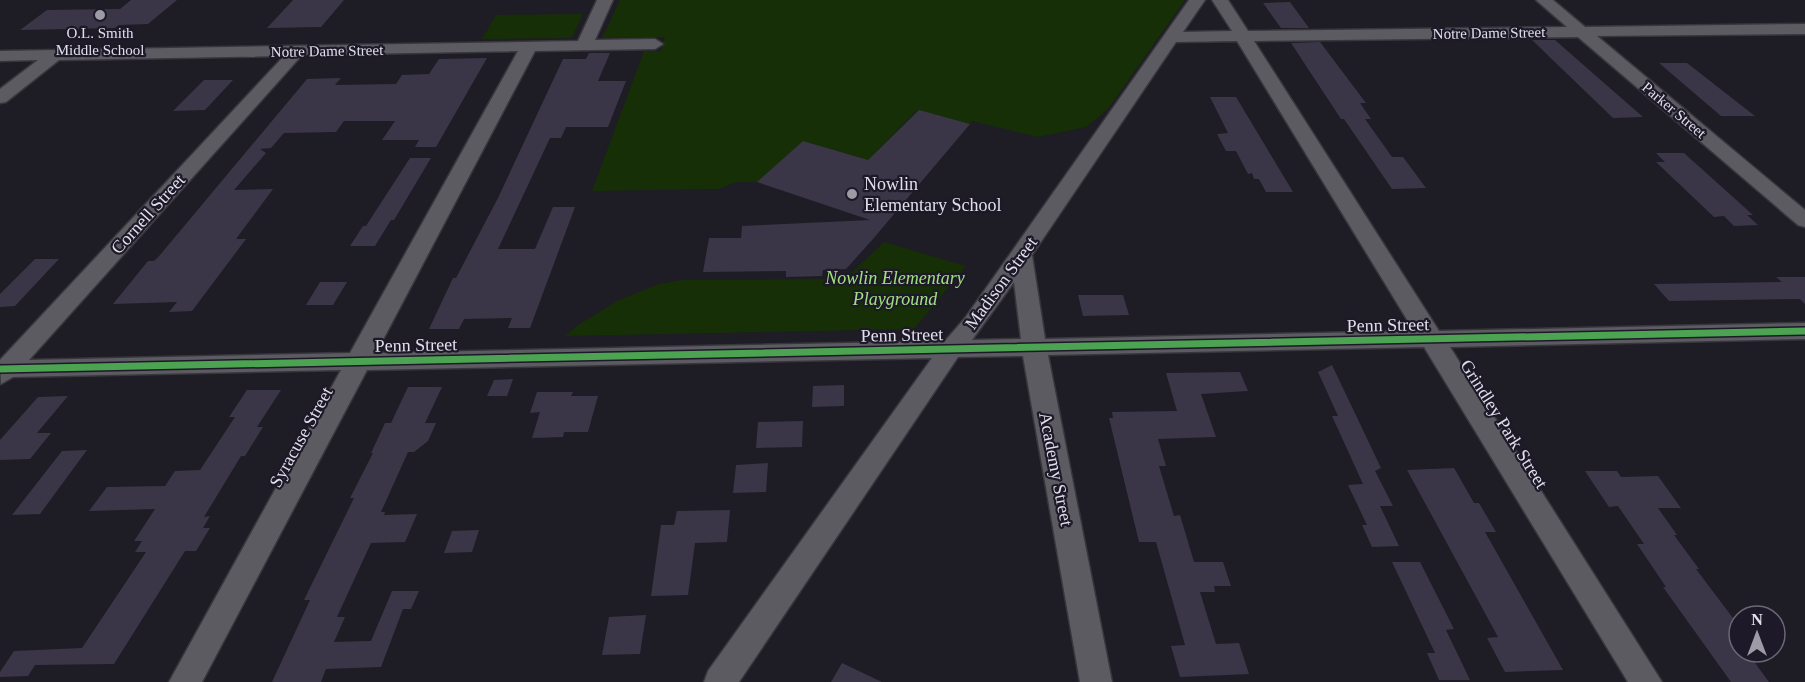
<svg xmlns="http://www.w3.org/2000/svg" width="1805" height="682" viewBox="0 0 1805 682" font-family="'Times New Roman',serif">
<rect width="100%" height="100%" fill="#1e1c24"/>
<path fill="#162f07" d="M620,0H1185L1108,109L1086,127L1038,137L972,121L970,124L917,110L868,160L803,141L757,182H737L718,189L592,191L644,51H661L665,37L602,38Z
M583,14L572,38L482,39L496,15Z
M884,242L966,266L914,329L565,336L578,325L619,300L659,284L682,280L829,279L842,282Z"/>
<path fill="#3b3647" d="M131,0H177L148,24L119,25L115,28L20,30L47,10L120,9Z
M293,0H344L321,27L267,28Z
M1290,2L1309,28H1281L1263,3Z
M1532,40H1555L1643,117L1613,118Z
M1320,42L1366,103H1360L1371,119H1365L1392,157H1403L1426,188L1392,189L1344,119H1341L1291,43Z
M589,53H610L598,81H626L608,127H566L561,138H550L498,249H535L553,207H575L530,328H508L512,318L464,319L459,329H429L453,278H456L498,198L563,59H586Z
M487,58L436,147H415L419,140H382L395,121H344L336,132L284,133L271,148L260,149L266,153L234,190L273,189L236,239H246L192,311L169,312L177,302L113,304L148,261H154L160,255L307,79L341,78L335,85L396,84L402,75L429,74L439,59Z
M1659,63H1687L1755,116H1721Z
M204,80H233L205,110L173,111Z
M1210,97H1236L1293,192H1266L1259,179H1254L1252,173L1248,174L1236,151H1226L1217,134L1228,133Z
M919,110L970,124L873,239L846,269L823,270L822,276L786,277V271L703,272L709,238H741L742,226L870,220L757,182L803,141L868,160Z
M1656,153H1684L1753,215H1747L1758,225L1734,226L1724,216L1714,217L1656,162H1665Z
M410,158H431L394,220H391L375,246H350L363,226H366Z
M35,259H59L15,306L0,307V294Z
M1776,277H1805V304L1800,299L1669,301L1654,284L1782,282Z
M320,282H347L333,305H306Z
M1078,295H1123L1129,315L1083,316Z
M1332,365L1381,468L1375,471L1393,506H1380L1399,546L1372,547L1362,525H1367L1348,485L1363,484L1332,416H1338L1318,372Z
M1240,372L1248,391L1201,394L1216,437L1158,439L1166,466H1159L1174,516L1180,515L1194,562H1223L1231,586H1214L1215,592H1200L1216,644L1239,643L1249,674L1180,677L1171,646L1185,645L1156,542H1139L1109,418H1113L1112,412L1177,411L1166,373Z
M513,379L507,396H487L494,380Z
M844,385V406L812,407L813,386Z
M408,387H442L425,423H436L428,441L414,452H408L381,512H385L384,515L417,514L405,542L371,543L337,617H345L334,642L371,641L392,591H419L411,609H403L381,667L326,669L321,682H272L310,600H304L354,498H350L373,453H371L385,423H391Z
M247,390H281L257,427H263L245,456H241L204,517L210,516L203,528H210L196,551H185L114,664L35,665L28,676L0,677V672L14,651L82,648L146,552H135L142,541H134L155,509L89,511L107,487L165,486L175,471L200,470L235,417H229Z
M537,392H573L571,396H598L588,432H564L563,437L532,438L540,412L530,413Z
M68,396L37,433H51L30,459L0,460V440L38,397Z
M803,421L802,447L756,448L758,422Z
M87,450L40,514L12,515L62,451Z
M768,463L766,492L733,493L736,465Z
M1454,468L1474,503H1479L1496,532H1485L1563,670L1505,672L1487,638L1498,637L1407,470Z
M1585,471H1617L1621,477L1658,476L1681,508H1658L1677,535H1674L1699,569H1696L1739,626V652H1747L1769,682H1731L1663,587H1666L1637,544H1644L1618,506L1609,507Z
M730,510L727,542L695,543L688,595L651,596L661,525H674L677,511Z
M479,530L472,552L444,553L452,531Z
M1392,562H1420L1454,629L1446,630L1470,680H1439L1427,653H1435Z
M646,615L640,654L602,655L609,617Z
M842,663L882,682H831Z"/>
<g fill="none" stroke-linecap="round" stroke-linejoin="round">
<defs>
<path id="minor" d="M597,0H613L595,40L655,39L663,44L655,49L535,51L376,353L945,341L965,318L1189,0H1205L1183,32L1232,31L1212,0H1228L1248,31L1567,27L1536,0H1553L1585,27L1805,24V34L1597,36L1805,210V227L1798,225L1578,37L1254,41L1439,331L1805,323V339L1450,347L1662,682H1628L1424,347L1048,355L1112,682H1080L1023,356L958,357L739,682H704L708,671L932,358L367,370L202,682H169L341,370L13,377L1,384L0,360L284,56L59,60L6,102L0,103V89L38,60L0,61V51L578,41ZM1237,41L1414,331L1045,339L1032,255L1176,42ZM518,51L350,353L29,360L302,55ZM1014,282L1021,339L972,340Z"/>
</defs>
<use href="#minor" stroke="#38363d" stroke-width="3"/>
<use href="#minor" fill="#5c5b61" fill-rule="evenodd"/>
<defs>
<path id="cycleway" d="M0,369L1805,331"/>
</defs>
<use href="#cycleway" stroke="#1d1928" stroke-width="10"/>
<use href="#cycleway" stroke="#4ca352" stroke-width="7"/>
</g>
<g fill="#9d9ba5" stroke="#1d1928" stroke-width="2">
<circle cx="100" cy="15" r="6"/>
<circle cx="852" cy="194" r="6"/>
</g>
<g text-anchor="middle" dominant-baseline="central" stroke-width="4.5" stroke-linejoin="round" paint-order="stroke">
<g font-size="15" fill="#e1dfea" stroke="#1d1928">
<text x="100" y="33">O.L. Smith<tspan x="100" dy="17">Middle School</tspan></text>
</g>
<g font-size="15" fill="#e1dfea" stroke="#1d1928">
<text transform="translate(1489 33) rotate(-1)">Notre Dame Street</text>
<text transform="translate(327 51) rotate(-1)">Notre Dame Street</text>
<text transform="translate(1674 110) rotate(40)">Parker Street</text>
</g>
<g font-size="18" fill="#e1dfea" stroke="#1d1928" text-anchor="start">
<text x="864" y="184">Nowlin<tspan x="864" dy="21">Elementary School</tspan></text>
</g>
<g font-size="18" fill="#e1dfea" stroke="#1d1928">
<text transform="translate(148 214) rotate(-48)">Cornell Street</text>
<text transform="translate(1001 283) rotate(-54)">Madison Street</text>
<text transform="translate(1388 325) rotate(-1)">Penn Street</text>
<text transform="translate(902 335) rotate(-1)">Penn Street</text>
<text transform="translate(416 345) rotate(-1)">Penn Street</text>
<text transform="translate(1504 424) rotate(58)">Grindley Park Street</text>
<text transform="translate(301 437) rotate(-61)">Syracuse Street</text>
<text transform="translate(1056 469) rotate(79)">Academy Street</text>
</g>
<g font-size="18" font-style="italic" fill="#a0e080" stroke="#1d1928">
<text x="895" y="278">Nowlin Elementary<tspan x="895" dy="21">Playground</tspan></text>
</g>
</g>
<g transform="translate(1757 634)"><circle r="28" fill="#1d1928" stroke="#6b6876" stroke-width="1.5"/>
<path d="M0-4.5L10 22L0 15L-10 22Z" fill="#9d9ba5"/>
<text y="-9" font-size="16" font-weight="bold" text-anchor="middle" fill="#e1dfea">N</text>
</g>
</svg>
